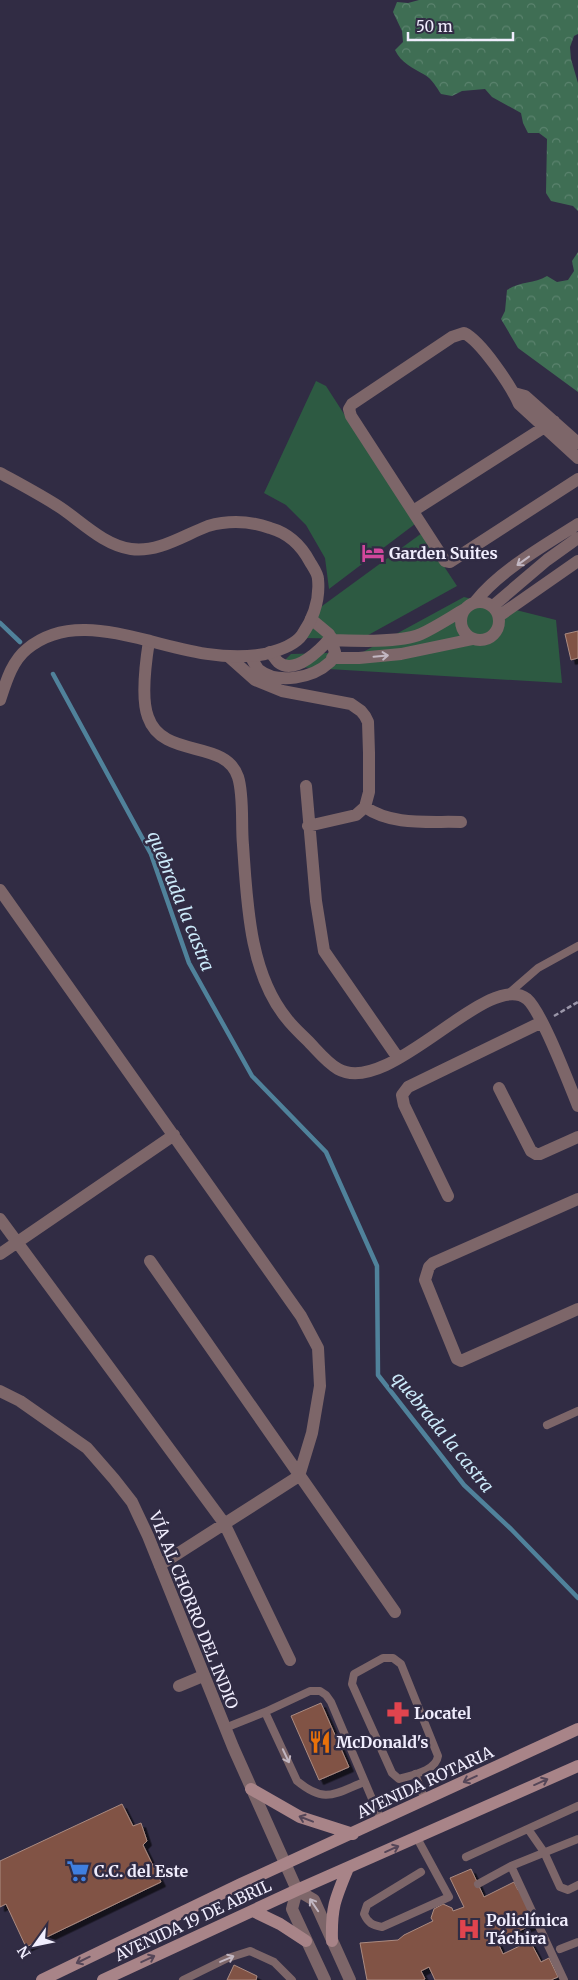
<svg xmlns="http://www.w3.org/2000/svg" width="578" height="1980" viewBox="0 0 578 1980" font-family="Merriweather,serif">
<defs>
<pattern id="forest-crowns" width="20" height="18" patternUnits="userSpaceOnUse" patternTransform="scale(1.25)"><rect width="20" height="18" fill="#3f6e54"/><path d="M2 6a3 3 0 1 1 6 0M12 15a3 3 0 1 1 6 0" fill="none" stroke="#5b836e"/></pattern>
<filter id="shadow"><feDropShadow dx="4.5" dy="4.5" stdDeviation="0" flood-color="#0009"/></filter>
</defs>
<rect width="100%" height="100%" fill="#312c44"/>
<path fill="url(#forest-crowns)" d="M419,0H578V34L574,36L570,47L571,59L578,83V211L573,206L551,201L546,193L547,139L539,133H528L523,123L521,113L492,97L485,89L462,91L452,96L441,94C437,88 432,79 425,75C413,68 401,63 395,50L403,42L402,31L393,12L397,2L408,3Z
M578,252V392L518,348L501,319L505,311L507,290C520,281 534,284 547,276L557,282L568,280L574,271L572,261Z"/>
<path fill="#2d5a42" d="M316,381L326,386L415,524L329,589L325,558L306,525L286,505L264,493Z
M422,533L457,586L361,639L304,638L318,609Z
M464,597L556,620L562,683L279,666L291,654L363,652Z"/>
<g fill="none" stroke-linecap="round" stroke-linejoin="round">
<path stroke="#50829b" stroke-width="4.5" d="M0,623L20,642
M53,674L151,854L189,963L252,1076L326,1152L377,1266L378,1375L464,1485L511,1529L578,1598"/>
</g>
<path fill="#815345" stroke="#ab8b81" filter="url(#shadow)" d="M578,631V658L571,660L565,634Z
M321,1703L349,1767L319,1780L291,1716Z
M122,1804L133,1826L141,1823L147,1841L143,1845L161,1882L26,1947L6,1904L0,1907V1861Z
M471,1869L484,1897L514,1882L518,1890L522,1888L534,1924L497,1941L503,1954L530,1941L541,1962L549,1958L558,1977L551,1980H435L429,1967L421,1971L425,1979L423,1980H367L360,1943L398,1940L404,1935L433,1921L431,1918L434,1909L443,1904L452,1908L453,1911L464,1907L450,1878Z
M234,1965L257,1976L256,1980H227Z"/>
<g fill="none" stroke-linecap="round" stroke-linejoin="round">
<path stroke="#9a96a9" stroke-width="2.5" stroke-dasharray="5 2.5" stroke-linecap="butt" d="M554,1016L578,1002"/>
<path stroke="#7d6669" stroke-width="8" d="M508,994L538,968L578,946
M547,1425L578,1411
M383,1658H393L401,1664L438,1756C436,1771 412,1775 399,1779L392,1773L352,1684L354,1674Z
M265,1712L297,1781C325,1804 334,1794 364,1782
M225,1728L265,1712L310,1691H320L326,1695L331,1702L381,1820
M415,1774L425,1800
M528,1829L544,1852L560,1887L568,1890L578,1885
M417,1838L449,1897L382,1927C372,1925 368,1923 364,1914L367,1905L421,1872
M466,1857L578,1806
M478,1884L511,1866
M560,1949L578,1942
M183,1980L228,1958L250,1951L274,1962L292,1980
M564,1980L511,1866L578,1839"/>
<path stroke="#7d6669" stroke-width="12" d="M514,393L525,396L578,443
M578,458L519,404C511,386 481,341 464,333L452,337L352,404L349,409L351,416L445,561L450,562L578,479
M413,511L554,421
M461 621a19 19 0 1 1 38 0a19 19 0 1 1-38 0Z
M475,602C499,571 545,545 578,524
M493,606L547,560L578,538
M499,616L578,561
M332,640C355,641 401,643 421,634C436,627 451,617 465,609
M149,641C146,660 141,699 148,717C163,760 225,738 238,777C244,796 241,825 243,845C247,902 249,973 287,1019C293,1027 300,1033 307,1040C317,1050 326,1062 338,1069C390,1098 488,968 527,999C542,1012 569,1084 578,1106
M270,652C273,655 275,659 278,662C295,676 321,649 331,637
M228,656L255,680L282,691L351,704L361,711L365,716L368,722L369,753V792L365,807L356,815L308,826
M250,656C253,660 256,667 259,670C278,685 313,678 330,662C332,660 334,655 335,652L329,634L311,619
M332,658H359L401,654L473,639
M306,786L316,901L324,951L398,1058
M365,807C392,826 429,821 461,822
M0,890L301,1316L318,1348L320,1386L312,1433L299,1476L160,1565
M499,1088L531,1151L536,1154H540L578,1137
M448,1196L404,1105L402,1095L408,1087L542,1022
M578,1199L433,1263L429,1267L425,1280L457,1359L461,1361L578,1309
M0,1219L224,1523L290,1660
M0,1254L174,1135
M150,1261L395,1612
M179,1686L203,1676"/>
<path stroke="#7d6669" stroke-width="12" d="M0,473C20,484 41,495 61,508C83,523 104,545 131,549C158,553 184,535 208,526C229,520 250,521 270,528C288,533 301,545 310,562C313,567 318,574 318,579C320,599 313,619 302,635C295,645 277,651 265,654C226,661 187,651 150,641C109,631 63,619 27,649C12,661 6,682 0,700
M0,1391L20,1401L87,1448L114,1479L132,1502L148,1536L233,1747L297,1890
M297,1890L314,1900L350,1980
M297,1890L292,1909L325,1980"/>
<path stroke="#a88488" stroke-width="12" d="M251,1789L300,1817L353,1834
M253,1911L280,1924L306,1941
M332,1941C331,1908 335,1899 348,1868
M42,1980L241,1884L578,1729
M103,1980L297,1890L578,1766"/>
</g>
<defs><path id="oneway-shaft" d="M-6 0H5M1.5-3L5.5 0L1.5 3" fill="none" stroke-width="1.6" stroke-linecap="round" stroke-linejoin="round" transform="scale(1.25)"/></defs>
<g stroke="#c2b7c2">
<use href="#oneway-shaft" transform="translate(523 561) rotate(144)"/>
<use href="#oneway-shaft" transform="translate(381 656) rotate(-5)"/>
<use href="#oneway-shaft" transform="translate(286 1756) rotate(65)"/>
<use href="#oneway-shaft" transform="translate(314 1905) rotate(-124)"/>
<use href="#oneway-shaft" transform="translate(227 1959) rotate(-23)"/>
</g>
<g stroke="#554658">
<use href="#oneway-shaft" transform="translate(470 1779) rotate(155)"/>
<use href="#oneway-shaft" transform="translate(541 1782) rotate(-24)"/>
<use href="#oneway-shaft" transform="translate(306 1819) rotate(-159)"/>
<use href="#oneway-shaft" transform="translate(392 1849) rotate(-24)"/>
<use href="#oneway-shaft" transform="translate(148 1959) rotate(-25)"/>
<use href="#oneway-shaft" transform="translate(83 1960) rotate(154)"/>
</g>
<defs>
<symbol id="hotel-bare" viewBox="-9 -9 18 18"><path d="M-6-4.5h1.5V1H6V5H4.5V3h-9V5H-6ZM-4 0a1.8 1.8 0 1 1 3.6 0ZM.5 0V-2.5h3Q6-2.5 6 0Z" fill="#d1479c" stroke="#312c44" stroke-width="2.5" paint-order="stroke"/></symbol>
<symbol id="pharmacy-bare" viewBox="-9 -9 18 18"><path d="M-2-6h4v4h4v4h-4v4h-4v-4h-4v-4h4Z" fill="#e0444e" stroke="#312c44" stroke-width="2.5" paint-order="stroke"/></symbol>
<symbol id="restaurant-bare" viewBox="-9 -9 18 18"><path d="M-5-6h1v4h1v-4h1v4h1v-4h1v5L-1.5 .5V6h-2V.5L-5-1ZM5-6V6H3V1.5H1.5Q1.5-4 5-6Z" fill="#e8710a" stroke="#312c44" stroke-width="2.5" paint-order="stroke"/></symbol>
<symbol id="supermarket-bare" viewBox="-9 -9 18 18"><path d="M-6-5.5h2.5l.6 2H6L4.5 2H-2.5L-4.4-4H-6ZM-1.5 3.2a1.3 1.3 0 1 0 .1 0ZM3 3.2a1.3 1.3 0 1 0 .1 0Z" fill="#3f7fe0" stroke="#312c44" stroke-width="2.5" paint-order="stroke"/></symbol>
<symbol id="hospital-bare" viewBox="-9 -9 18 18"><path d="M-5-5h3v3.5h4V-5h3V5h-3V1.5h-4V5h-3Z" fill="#e0444e" stroke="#312c44" stroke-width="2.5" paint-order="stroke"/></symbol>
</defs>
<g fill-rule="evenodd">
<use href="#hotel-bare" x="357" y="537" width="32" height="32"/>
<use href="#pharmacy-bare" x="382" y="1697" width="32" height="32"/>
<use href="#restaurant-bare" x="304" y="1726" width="32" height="32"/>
<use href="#supermarket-bare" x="62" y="1855" width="32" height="32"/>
<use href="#hospital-bare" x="453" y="1913" width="32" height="32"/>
</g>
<g text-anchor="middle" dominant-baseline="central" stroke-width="5" stroke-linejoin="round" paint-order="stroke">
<g font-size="16" font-weight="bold" fill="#f0edfd" stroke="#312c44" text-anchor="start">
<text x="389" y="553">Garden Suites</text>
<text x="414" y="1713">Locatel</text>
<text x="336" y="1742">McDonald's</text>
<text x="94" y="1871">C.C. del Este</text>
<text x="486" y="1920">Policlínica<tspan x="486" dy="18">Táchira</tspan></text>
</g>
<g font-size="16" fill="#f0edfd" stroke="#312c44">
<text transform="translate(194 1610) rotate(68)">VÍA AL CHORRO DEL INDIO</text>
<text transform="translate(425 1782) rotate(-25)">AVENIDA ROTARIA</text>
<text transform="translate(193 1920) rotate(-25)">AVENIDA 19 DE ABRIL</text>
</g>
<g font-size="18" font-style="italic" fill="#cbe9f9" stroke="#312c44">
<text transform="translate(181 901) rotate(68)">quebrada la castra</text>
<text transform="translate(443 1432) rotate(51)">quebrada la castra</text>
</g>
</g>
<g transform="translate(35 1945) rotate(237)" stroke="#312c44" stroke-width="4" paint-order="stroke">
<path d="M0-4L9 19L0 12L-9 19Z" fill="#f0edfd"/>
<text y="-8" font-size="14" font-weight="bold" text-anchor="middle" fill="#f0edfd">N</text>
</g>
<path d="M408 32v8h105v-8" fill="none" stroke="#f0edfd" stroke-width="2.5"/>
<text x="416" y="32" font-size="15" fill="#f0edfd" stroke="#312c44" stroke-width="4" paint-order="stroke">50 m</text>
</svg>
